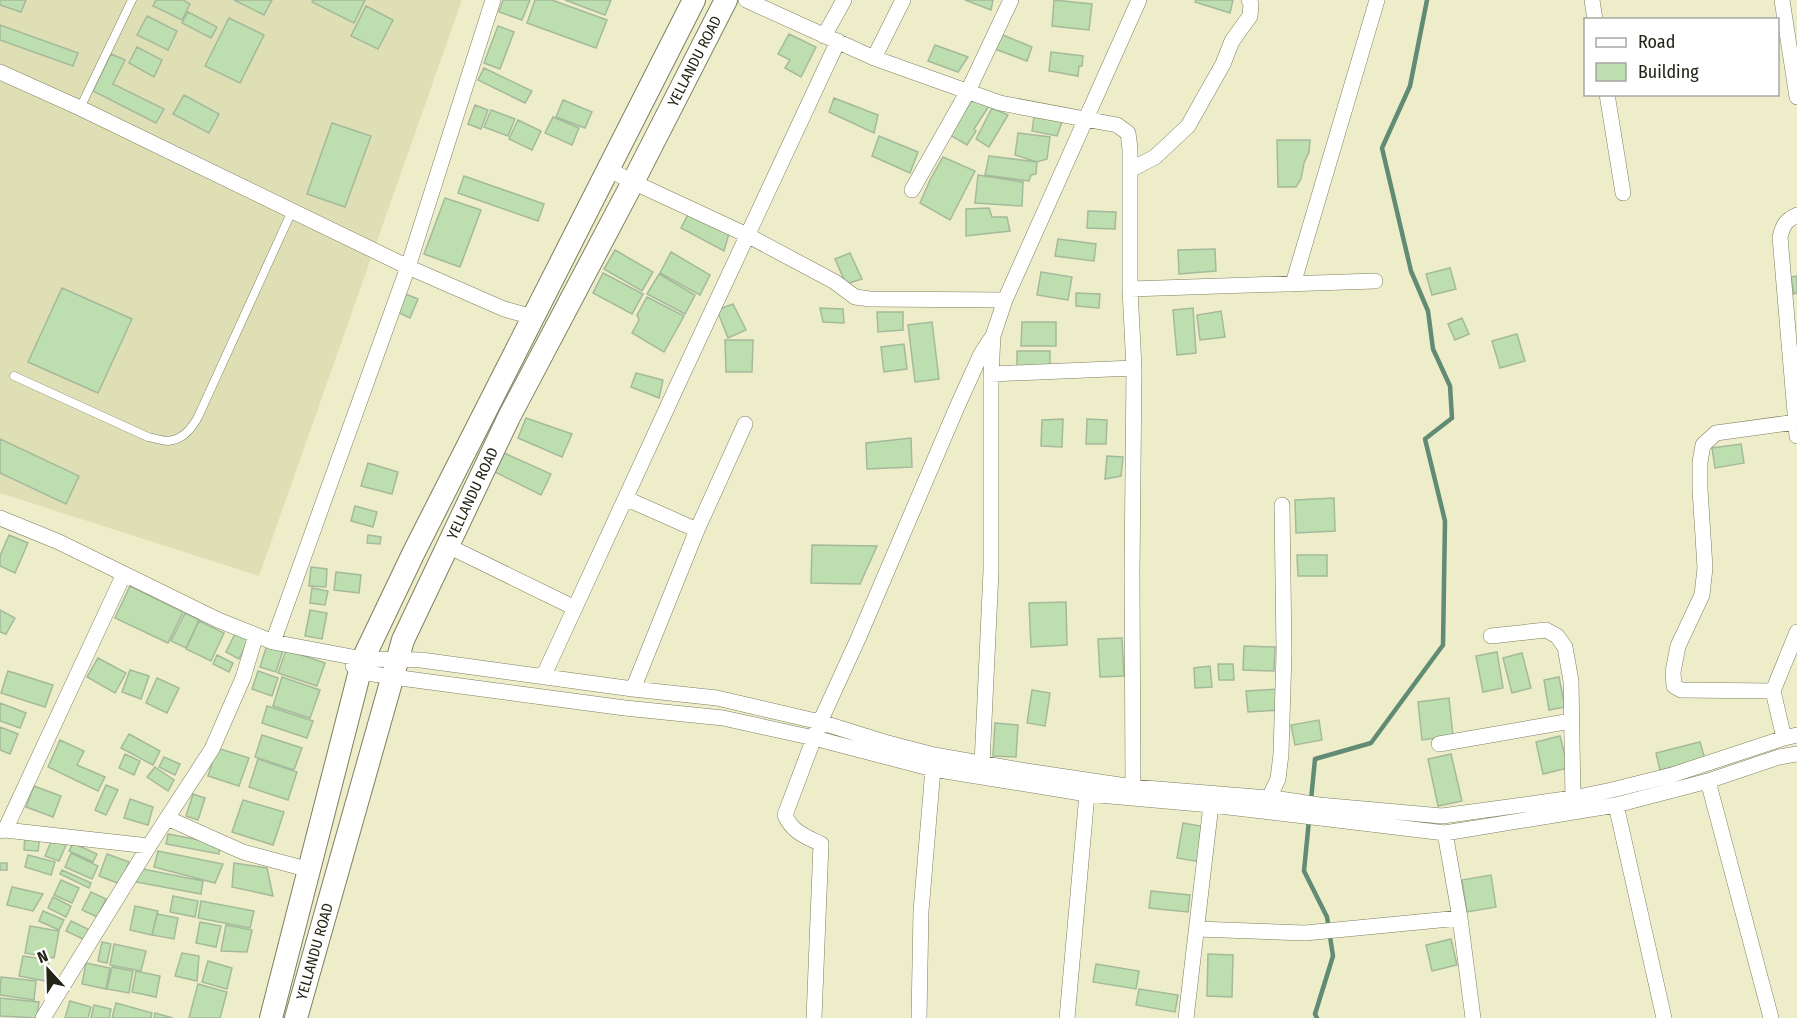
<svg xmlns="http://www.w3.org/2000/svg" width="1797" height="1018" viewBox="0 0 1797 1018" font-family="'Fira Sans Condensed',sans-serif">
<rect width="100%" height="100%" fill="#ededc9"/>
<path fill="#dfdfb5" d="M0,0H462L259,576L0,493Z"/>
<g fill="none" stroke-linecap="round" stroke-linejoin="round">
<path stroke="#618b74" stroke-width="4.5" d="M1311,800L1315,759L1371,743L1443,645L1445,521L1425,439L1452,418L1450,386L1433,349L1428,311L1411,271L1382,148L1410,86L1427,0
M1309,820L1304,871L1327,917L1333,956L1315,1014L1317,1018"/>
</g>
<path fill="#bddeae" stroke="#a5b99c" stroke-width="1.5" d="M0,0H26L21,12L0,5Z
M156,0H183L190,4L182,20L153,6Z
M234,0H272L264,15Z
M313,0H365L354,23L312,2Z
M503,0H530L522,20L499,12Z
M535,0H552L607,20L596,48L527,23Z
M565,0H611L605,15Z
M965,0H993L991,10Z
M1054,0L1092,4L1089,30L1052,26Z
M1196,0H1233L1230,13L1195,2Z
M366,6L393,20L378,49L351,36Z
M188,12L217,27L211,38L182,23Z
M147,16L177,31L168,50L137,35Z
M229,18L264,35L240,83L205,66Z
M0,25L78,53L73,66L0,40Z
M498,26L514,32L500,69L484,63Z
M998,33L1032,47L1027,61L995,49Z
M789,34L816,47L801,77L785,68L790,60L778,54Z
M935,45L968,57L958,72L928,61Z
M137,47L162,60L154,77L129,63Z
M1051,52L1083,56L1082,66H1079L1078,76L1049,71Z
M111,54L125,60L113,84L164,109L156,123L93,91Z
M484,68L532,91L525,103L478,80Z
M184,95L219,114L209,133L173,114Z
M834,98L878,115L874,133L829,112Z
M973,98L989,106L974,129L976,131L967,145L950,135Z
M563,100L592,112L585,128L556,117Z
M475,105L488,110L481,129L468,124Z
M992,108L1008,115L989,147L976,139Z
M491,110L515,119L508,136L484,127Z
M553,117L579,128L572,145L545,133Z
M1034,117L1062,122L1057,136L1032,131Z
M518,120L541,131L532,150L509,139Z
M332,123L371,136L345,207L307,194Z
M1018,133L1050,137L1047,159L1037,162L1015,155Z
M879,136L918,152L910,173L872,156Z
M1277,140H1310L1309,152L1304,163L1301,179L1296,187H1278Z
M989,156L1037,162L1036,174L1031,175L1029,181L985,175Z
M943,157L975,171L950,220L920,203L930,180Z
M978,175L1023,182L1022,206L975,203Z
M464,176L544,204L538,221L458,193Z
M445,198L481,210L460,267L424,254Z
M989,208L992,217H1007L1010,231L966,236V209Z
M690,211L730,230L724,251L681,228Z
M1088,211L1116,212L1115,229L1087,228Z
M1058,239L1096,244L1094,261L1055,256Z
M1215,249L1216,271L1179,274L1178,250Z
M615,250L653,272L642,291L604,269Z
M671,252L710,275L700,295L660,273Z
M850,253L862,279L846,284L835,259Z
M1450,268L1456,289L1432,295L1426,274Z
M1041,272L1072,277L1068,300L1037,295Z
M603,273L643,294L632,314L593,293Z
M659,274L695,295L685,314L647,294Z
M1797,276V293L1794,294L1791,277Z
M62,288L132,319L98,393L28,362Z
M403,293L418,299L410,318L395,311Z
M1076,293L1100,294L1099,308L1076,306Z
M647,297L684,316L664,352L632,333L639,320L637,315Z
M733,304L746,330L728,338L717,310Z
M820,308L843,309L844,323L823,322Z
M1193,308L1196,353L1177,355L1173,310Z
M1221,311L1225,337L1200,340L1197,315Z
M877,312H903V330L878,332Z
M1462,318L1469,334L1455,340L1448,324Z
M932,322L939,379L915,382L908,325Z
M1022,322H1056V346H1021Z
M1517,334L1525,361L1500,368L1492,341Z
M725,340H753L752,372H726Z
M904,344L907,369L884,372L881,347Z
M1017,351H1050V370H1017Z
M636,373L663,380L659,398L631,387Z
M526,418L572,434L562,457L518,438Z
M1063,419L1062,447L1041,446L1042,420Z
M1087,419L1107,420L1106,444H1086Z
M911,438L912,467L867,469L866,443Z
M0,439L79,476L66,504L0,473Z
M1741,444L1744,463L1715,468L1712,448Z
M504,453L551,474L541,495L495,472Z
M1107,456L1123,457L1121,476L1105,479Z
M368,463L398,472L392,494L361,486Z
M1334,498L1335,531L1296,533L1295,500Z
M355,506L377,512L373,527L351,521Z
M9,535L28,543L15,573L0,566V556Z
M368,535L381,537L380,544L367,543Z
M812,545L877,546L860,584L811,583Z
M1297,555H1327V576H1298Z
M311,567L327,569L326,587L309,586Z
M336,572L361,575L359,593L334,590Z
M130,586L183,612L168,643L115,618Z
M312,588L328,591L325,605L310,603Z
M1066,602L1067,645L1031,647L1029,603Z
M0,610L15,618L6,634L0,632Z
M310,610L327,613L322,639L305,636Z
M185,613L199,620L186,648L171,641Z
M199,621L224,633L211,661L186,649Z
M238,628L251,635L239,659L226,652Z
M1122,638L1124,676L1100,677L1098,639Z
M268,642L284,647L276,672L260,667Z
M1244,646L1275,647L1274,671L1243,670Z
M286,650L325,663L317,686L278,673Z
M1497,652L1503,688L1483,692L1476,656Z
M1522,653L1531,688L1512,693L1503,658Z
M217,655L233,663L229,672L213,664Z
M98,658L126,673L115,693L87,677Z
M1218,664H1233L1234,680H1219Z
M1210,666L1212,687L1195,688L1194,668Z
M130,670L149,676L141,699L122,692Z
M8,671L53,685L45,707L1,693Z
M258,671L278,678L272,696L252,689Z
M282,677L320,690L310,718L273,706Z
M1559,677L1565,707L1549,710L1544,680Z
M157,678L179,688L167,713L146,703Z
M1279,689L1280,710L1248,712L1246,691Z
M1032,690L1050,693L1045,726L1027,723Z
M1449,698L1453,736L1422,740L1418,702Z
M0,703L26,713L20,728L0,721Z
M267,706L313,721L307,738L262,723Z
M1319,720L1322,740L1295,745L1291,725Z
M995,723L1018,725L1016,757L993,756Z
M0,727L18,734L10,754L0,750Z
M129,734L160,751L153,765L121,748Z
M262,735L302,748L294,770L255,757Z
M1560,736L1568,768L1543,774L1536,742Z
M60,740L84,751L77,765L105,777L98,791L48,767Z
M1700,742L1705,759L1660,770L1656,753Z
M217,748L249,758L239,786L208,776Z
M125,754L140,761L134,775L119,768Z
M1451,754L1462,801L1438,806L1428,759Z
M164,757L180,764L175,775L159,767Z
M258,759L297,772L288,800L249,787Z
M155,767L174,780L168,791L147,777Z
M106,785L118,790L106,815L95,810Z
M34,786L61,796L53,817L26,807Z
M193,794L205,798L198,820L186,816Z
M130,799L153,807L148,825L124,818Z
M243,800L284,812L273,845L232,832Z
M1183,823L1206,827L1200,862L1177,858Z
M168,834L221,844L219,854L166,844Z
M25,835L40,836L38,851L24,850Z
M53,837L67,843L59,861L45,856Z
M73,843L97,854L93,862L69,851Z
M158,851L223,864L215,883L154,867Z
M71,853L98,866L92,879L65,867Z
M107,854L129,862L120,884L99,876Z
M28,855L55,862L51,875L25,867Z
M0,863H7V870H0Z
M234,863L267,868L273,896L232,887Z
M138,868L203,881L201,894L136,882Z
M62,870L91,883L89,888L60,874Z
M1491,875L1496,907L1467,912L1462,880Z
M61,880L79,888L72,903L54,895Z
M12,887L43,894L33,911L7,905Z
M1151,891L1190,895L1188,912L1149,908Z
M91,892L106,899L97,917L82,910Z
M173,896L198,901L195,917L170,912Z
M53,897L71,906L66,917L48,908Z
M201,901L254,911L250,928L198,918Z
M135,906L158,911L152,935L130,930Z
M43,911L64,920L59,930L39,921Z
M157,914L178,918L174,939L152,935Z
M71,921L90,930L85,940L66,931Z
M200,922L221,926L216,947L196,943Z
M226,925L252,930L247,952L221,951Z
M30,926L59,931L54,958L25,953Z
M1451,939L1457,965L1432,971L1426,945Z
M102,942L111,944L107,963L98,961Z
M114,944L146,951L141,971L110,965Z
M182,953L199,956L197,981L175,976Z
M1208,954L1233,955L1232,997L1207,996Z
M23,956L49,960L45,981L19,976Z
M208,961L232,968L227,989L202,982Z
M86,963L110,968L106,989L82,984Z
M1096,964L1139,971L1136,989L1093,982Z
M112,967L133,971L129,993L107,989Z
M136,971L160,976L156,997L132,992Z
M1,977L36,981L34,1000L0,995Z
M198,984L227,992L220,1018H189Z
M1139,989L1178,995L1175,1012L1136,1005Z
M0,998L39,1002L37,1018L0,1016Z
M70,1001L91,1007L88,1018H65Z
M116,1003L152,1013L151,1018H112Z
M94,1005L111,1009L109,1018H91Z
M155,1013L173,1018H154Z"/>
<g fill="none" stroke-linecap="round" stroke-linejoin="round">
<defs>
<path id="service" d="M80,108L132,0
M14,376L148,437C154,438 162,441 168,441C182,440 192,428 198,417L292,211"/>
<path id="minor" d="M746,0L874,58L1000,103L1117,125L1128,133L1130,149V289L1134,368L1132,573L1133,787
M1592,0L1595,20
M1782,0L1797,97
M824,36L844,0
M874,58L903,0
M0,72L80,108L408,267L504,309L533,317
M1607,94L1623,193
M608,169L633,182L747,235L835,282L855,297L870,299L1005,300
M1130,170L1155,157L1188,126L1223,64L1232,41L1250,16L1251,4L1249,0
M912,190L968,91L1011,0
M1797,215C1786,220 1783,225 1780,237L1797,436
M1293,284L1377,0
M1130,289L1375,281
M991,374L1134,368
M627,499L697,530
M0,518L59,542L218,620L273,642L363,659L421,660L633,689L717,698L820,722L884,742L934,755L1026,771L1133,787L1280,799L1319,805L1442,816L1573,798L1612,790L1672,775L1784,738L1797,735
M448,546L575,608
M1491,636L1546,630L1557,636L1565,647L1571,681L1573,798
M273,642L408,267L493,0
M353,666L360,672L393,677L625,708L723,718L814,738L933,769L1087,794L1211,805L1445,833L1616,805L1708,781L1779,757L1797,754
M543,677C641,465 738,252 838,41
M633,689L697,530L745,424
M1773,691L1681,690L1674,686L1673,672L1678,646L1702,595L1705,568L1700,489V462L1703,445L1716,433L1796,422
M1784,738L1773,691L1797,632
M1439,744L1571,721
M982,764L991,571V374L993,336L1005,300L1139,0
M1708,781L1771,1018
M1269,798L1278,779L1281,754L1284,652L1282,505
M1616,805L1664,1018
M167,818L243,852L310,870
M5,830L124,574
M0,831L5,830L149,846
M1445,833L1460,918L1473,1018
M1197,929L1305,933L1460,918
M43,1018L149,846L212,749L243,678L256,635
M814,1018L821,844C805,836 792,832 785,815L820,722L858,639L957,407L981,354L992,337
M919,1018L921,911L933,769
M1067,1018L1087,794
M1186,1018L1211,805"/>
<g id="secondary">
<path d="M271,1018L363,659L414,552L694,0"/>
<path id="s1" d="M296,1018L403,640L509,417L633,182L726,0"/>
</g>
</defs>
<use href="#service" stroke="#7f7f5f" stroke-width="9"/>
<use href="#minor" stroke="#7f7f5f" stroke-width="16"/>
<use href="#secondary" stroke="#7f7f5f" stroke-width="24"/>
<use href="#service" stroke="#fff" stroke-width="8"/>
<use href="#minor" stroke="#fff" stroke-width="15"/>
<use href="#secondary" stroke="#fff" stroke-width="22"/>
</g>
<g text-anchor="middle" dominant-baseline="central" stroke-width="4.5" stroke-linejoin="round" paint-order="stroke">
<g font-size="15" fill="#242417" stroke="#fff">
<text stroke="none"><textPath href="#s1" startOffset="1041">YELLANDU ROAD</textPath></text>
<text stroke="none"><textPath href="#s1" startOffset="555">YELLANDU ROAD</textPath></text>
<text stroke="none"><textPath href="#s1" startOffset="69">YELLANDU ROAD</textPath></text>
</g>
</g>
<rect x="1584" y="18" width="195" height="78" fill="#ffffff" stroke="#a7a7a2" stroke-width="1.5"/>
<rect x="1596" y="38" width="30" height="9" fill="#ffffff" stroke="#a7a7a2" stroke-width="1.5"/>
<text x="1638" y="48" font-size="18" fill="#242417">Road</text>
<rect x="1596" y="63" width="30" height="18" fill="#bddeae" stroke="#a7a7a2" stroke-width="1.5"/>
<text x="1638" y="78" font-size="18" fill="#242417">Building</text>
<g transform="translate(48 970) rotate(338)" stroke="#ffffff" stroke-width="4.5" paint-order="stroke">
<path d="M0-4.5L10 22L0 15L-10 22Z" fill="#242417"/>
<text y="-9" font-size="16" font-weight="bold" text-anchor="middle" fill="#242417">N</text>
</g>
</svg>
